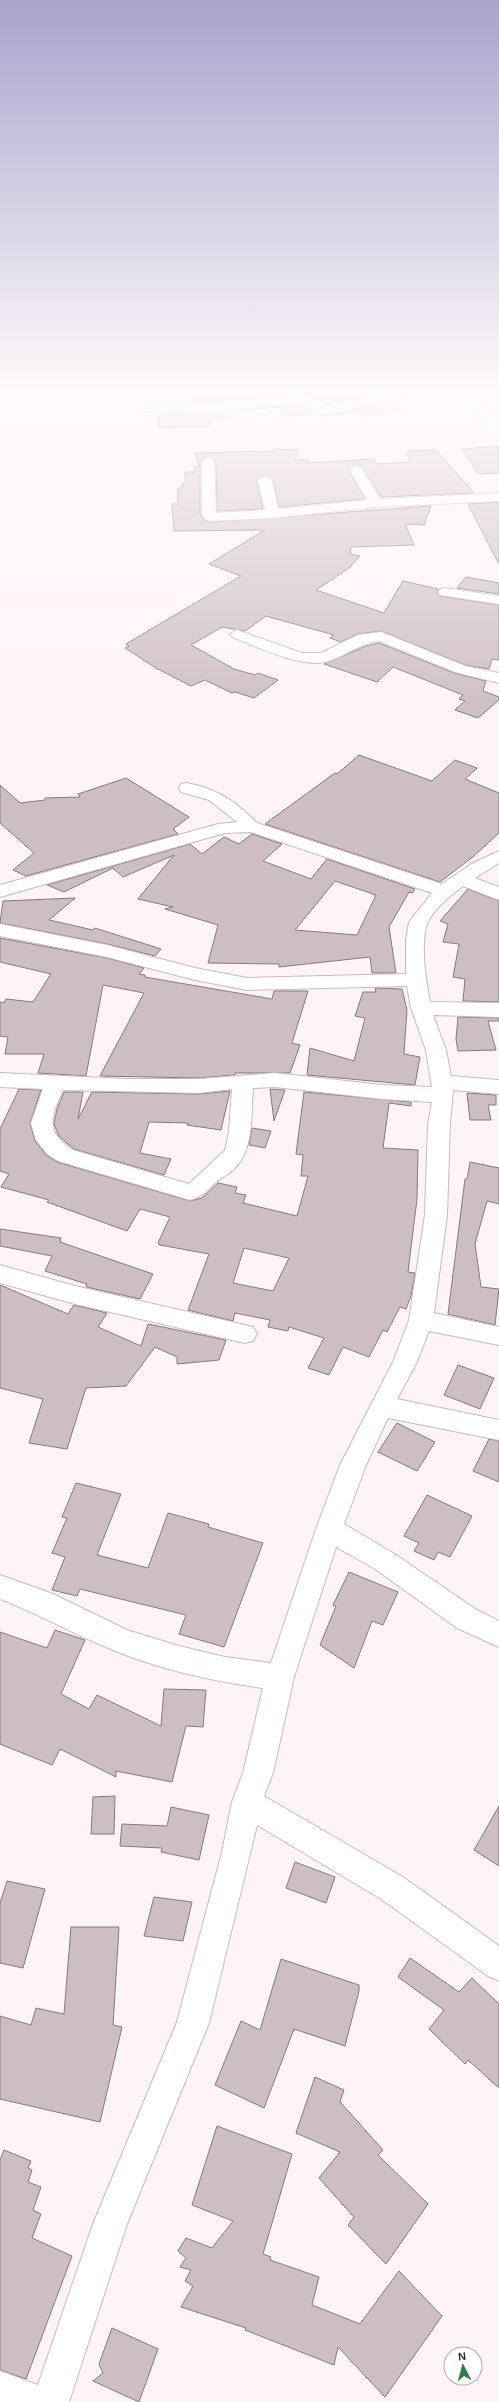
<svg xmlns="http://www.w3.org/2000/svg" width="499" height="2402" viewBox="0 0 499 2402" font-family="Helvetica,sans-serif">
<rect width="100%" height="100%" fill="#fef4f6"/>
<path fill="#cebec2" stroke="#87797c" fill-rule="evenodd" d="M187,387H379L384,392L326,404L307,394L282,395L195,402Z
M393,401L401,411L364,416L368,411L322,416L321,415Z
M282,406H304L315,414L283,416L280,407L241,410Z
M227,412L229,418L210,419V426L159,428L158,414Z
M499,446V473L478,474L463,449Z
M273,449L298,450L295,460H308L309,463L374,459L376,464L410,462L407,453H410L409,451L436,450L474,493L381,497L362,466L356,465L349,471L365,499L279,507L273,480L264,475L257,480L263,509L217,511L216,461L207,456L200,461V515L205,521L211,522L431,506L424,525L405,524L414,545L351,547L350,554L360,556L349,568L316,590L384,613L403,581L438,589L437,593L440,596L499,605V660L492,659L489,669L465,665L381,631L358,634L341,642L330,638L334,635L266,616L245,631L222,627L191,645L234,669L255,675L258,673L278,680L254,698L235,692L232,693L205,680L191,686L156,668L125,648L129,646L126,644L241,576L209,564L265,530L174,531L172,504H178V488H182L183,483H185V472H196L194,467H199L195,453L273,451Z
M499,502V564L468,504Z
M466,577L499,583V594L457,588Z
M379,643L454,673L486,681L483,691L499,697V700L478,718L455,710L465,701L459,699L463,695L393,667L377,682L324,664L366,646Z
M359,755L432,781L455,760L477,768L465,779L499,793V833L474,856L440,882L265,824L335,773L337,774Z
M126,778L189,817L173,829L178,834L26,876L13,870L34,853L0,823V785L20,803L45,800V798L80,797L78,794Z
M252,834L282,844L263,861L311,879L327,859L415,889L412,893L409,892L389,927L396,973H372L370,957L279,967V964L208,963L218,925L165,909L173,907L138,899L174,855L123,877L113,868L64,892L47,885L190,844L202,854L224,837L239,844ZM335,881L376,895L357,935L295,930Z
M468,889L499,901V1002L463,1001L465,979L453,977L459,944L443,942L448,924L440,921Z
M75,898L49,920L93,930L95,928L161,949L155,956L107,944L0,923L3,901Z
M0,938L107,958L144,968L139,974L145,975V977L272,999L274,991H308L292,1043L300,1045L290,1073H235V1075L199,1078L100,1076L144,993L103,985L86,1076L38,1073L44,1054H5L8,1037L0,1036V1002L4,1003L6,999L33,1002L51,974L0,962Z
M375,988L402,989L407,1010L404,1054L420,1057L415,1085L307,1075L310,1048L354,1061L365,1018L355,1016L363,992H376Z
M458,1017L499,1018V1021H488L496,1050L458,1051L456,1039Z
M19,1089L41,1090L30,1123L35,1141L46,1155L57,1162L190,1201L202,1198L218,1183L237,1187L235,1193L246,1195L243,1203L297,1216L308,1176H301L303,1155L296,1154L304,1092L411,1102V1106L389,1103L383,1148L418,1150L417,1199L408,1272L415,1273L411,1296L406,1309L400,1307L387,1332L383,1330L369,1357L343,1347L329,1375L308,1368L324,1338L289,1327L288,1331L268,1327L270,1320L235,1313L233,1321L188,1310L209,1254L160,1245L158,1243L170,1217L140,1209L127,1231L47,1202L49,1200L1,1187L9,1174L0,1171V1129ZM244,1248L289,1258L273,1291L233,1283Z
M270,1089L285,1090L274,1121Z
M230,1091L221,1130L187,1125L188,1123L149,1122L140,1153L171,1159L164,1175L74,1149L59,1136L54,1124L57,1109L64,1092H83L78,1119L92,1092L199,1094Z
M467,1093L496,1095V1105H488L491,1120H470Z
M252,1128L271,1131L265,1148L249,1145Z
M470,1162L499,1168V1204L487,1201L475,1244L481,1287L499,1289L495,1325L448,1314L465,1179H467Z
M0,1229L61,1238L60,1242L153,1274L140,1299L86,1287L87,1284L45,1271L52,1256L0,1246Z
M0,1285L68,1314L74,1305L107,1313L98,1327L141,1346L148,1324L226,1340L219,1360L177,1364V1357L155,1347L126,1386L86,1388L67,1449L29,1443L43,1399L0,1388Z
M458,1365L494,1378L480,1409L444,1395Z
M397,1423L435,1442L417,1471L378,1452Z
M489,1439L499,1441V1482L473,1471Z
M76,1483L121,1494L97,1555L148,1568L168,1513L209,1524L208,1527L263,1543L224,1647L179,1634L186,1615L80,1589L77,1596L52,1590L65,1557L52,1553L67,1518L62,1517Z
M427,1495L472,1516L450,1557L438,1552L434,1560L414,1551L419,1543L404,1536Z
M349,1572L398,1592L383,1625L372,1621L354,1668L320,1645L336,1606L333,1605Z
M55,1630L85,1640L61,1694L89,1709L97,1695L161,1726L164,1689L206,1690L203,1727L186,1726L172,1782L116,1771V1777L60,1749L52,1765L0,1744V1632L47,1648Z
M115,1796L114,1834H91L93,1797Z
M499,1806V1866L474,1850Z
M171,1807L209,1815L199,1860L161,1852L162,1848L120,1846L122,1824L167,1826Z
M295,1862L335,1877L326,1903L286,1888Z
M7,1881L45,1889L23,1968L0,1963V1903Z
M154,1897L192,1902L183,1941L144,1936Z
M71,1927H119L113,2025L122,2027L100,2122L0,2099V2016L31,2025L36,2008L64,2014Z
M410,1958L459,1992L472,1978L499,2004V2088L468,2060L465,2064L429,2029L444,2010L398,1977Z
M281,1959L359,1985V1991L345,2046L294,2029L264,2108L215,2085L241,2021L260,2030Z
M315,2077L344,2090L340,2102L383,2150L378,2155L428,2204L386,2264L348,2225L354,2217L319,2178L340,2152L296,2133Z
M217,2126L292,2154L263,2254L271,2257L270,2260L319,2277L312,2305L360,2324L399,2271L442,2316L385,2397L338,2347L334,2365L245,2330L246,2328L181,2307L193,2286L185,2281L191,2270L180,2267L186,2258L178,2251L186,2238L212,2248L233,2221L192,2205Z
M4,2150L31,2161L28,2168L32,2170L28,2182L41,2187L33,2210L41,2214L32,2238L72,2256L26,2379L0,2370V2160Z
M112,2328L158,2349L139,2402L93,2381L103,2373L99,2364Z"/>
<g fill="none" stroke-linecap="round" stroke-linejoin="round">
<defs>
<path id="minor" d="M440,387H475L499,426V440L495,439L465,391L391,400L326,414L316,413L304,404H282L211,412H147L141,408L147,404H211L282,396H307L326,406L391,392Z
M208,457L214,461L216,513L265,510L258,480L265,476L272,480L278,509L367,500L350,470L356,466L361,467L380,499L499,493V501L376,507L272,518L211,521L206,520L202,515V461Z
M445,588L499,596V604L440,595L438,592L440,589Z
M237,630L302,653H321L358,635L381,632L465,666L499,673V683L455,672L379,641C360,643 347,655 329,661C303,670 256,646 232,637L230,634Z
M187,783C217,789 236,801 257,823L442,884L473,863L499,851V863L475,878L499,887V900L463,886C453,893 431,912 427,924C420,945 426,980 430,1002L499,1003V1017L433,1015L446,1050L451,1076L499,1080V1094L453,1090L450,1124L447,1215L434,1313L499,1327V1345L429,1331L416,1364L397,1399L499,1420V1440L388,1418L366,1465L344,1524L393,1553L477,1610L499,1621V1647L457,1628L375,1569L336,1547L294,1677L273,1773L264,1796L403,1877L499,1946V1981L488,1976L381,1899L257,1825L209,2023L127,2224L69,2402H0V2371L38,2385L93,2224L177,2022L222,1852L232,1802L243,1773L263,1688C213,1681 161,1670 113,1650C75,1635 39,1614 0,1599V1575L53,1594L127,1630L179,1646L225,1657L271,1663L316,1529L340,1465L393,1362L409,1320L425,1215L428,1124L432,1102L382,1099L275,1087L253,1088C251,1113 254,1146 237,1166C231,1173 222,1177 215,1183C205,1192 204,1196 190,1200L58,1161L47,1154L36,1140L31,1123L43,1089L0,1087V1073L128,1079H199L275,1073L382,1085L432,1087L426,1050L411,1008L407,986L247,990L195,980L107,957L0,936V924L107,945L195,968L247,978L406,974V940L409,922L432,893L251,832L225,833L0,897V885L218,824L237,822L209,800L181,792L179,788L181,784ZM232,1089L229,1132L225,1150L189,1184L73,1150C45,1132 50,1118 63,1090L199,1093Z
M0,1265L75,1286L245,1325L253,1327L257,1334L253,1341L245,1343L75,1304L0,1283Z"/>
</defs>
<use href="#minor" stroke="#c9babd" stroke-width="2"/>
<use href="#minor" fill="#fff" fill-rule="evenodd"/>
</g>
<linearGradient id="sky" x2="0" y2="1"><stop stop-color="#a8a4cd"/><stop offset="0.54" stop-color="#fffafb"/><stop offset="1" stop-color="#fffafb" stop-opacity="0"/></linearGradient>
<rect width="499" height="723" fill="url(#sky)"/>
<g transform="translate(463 2366) rotate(354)"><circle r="19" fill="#ffffff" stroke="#adabab"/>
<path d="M0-3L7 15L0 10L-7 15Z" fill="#317d4c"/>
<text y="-6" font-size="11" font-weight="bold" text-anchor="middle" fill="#322c2d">N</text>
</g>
</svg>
